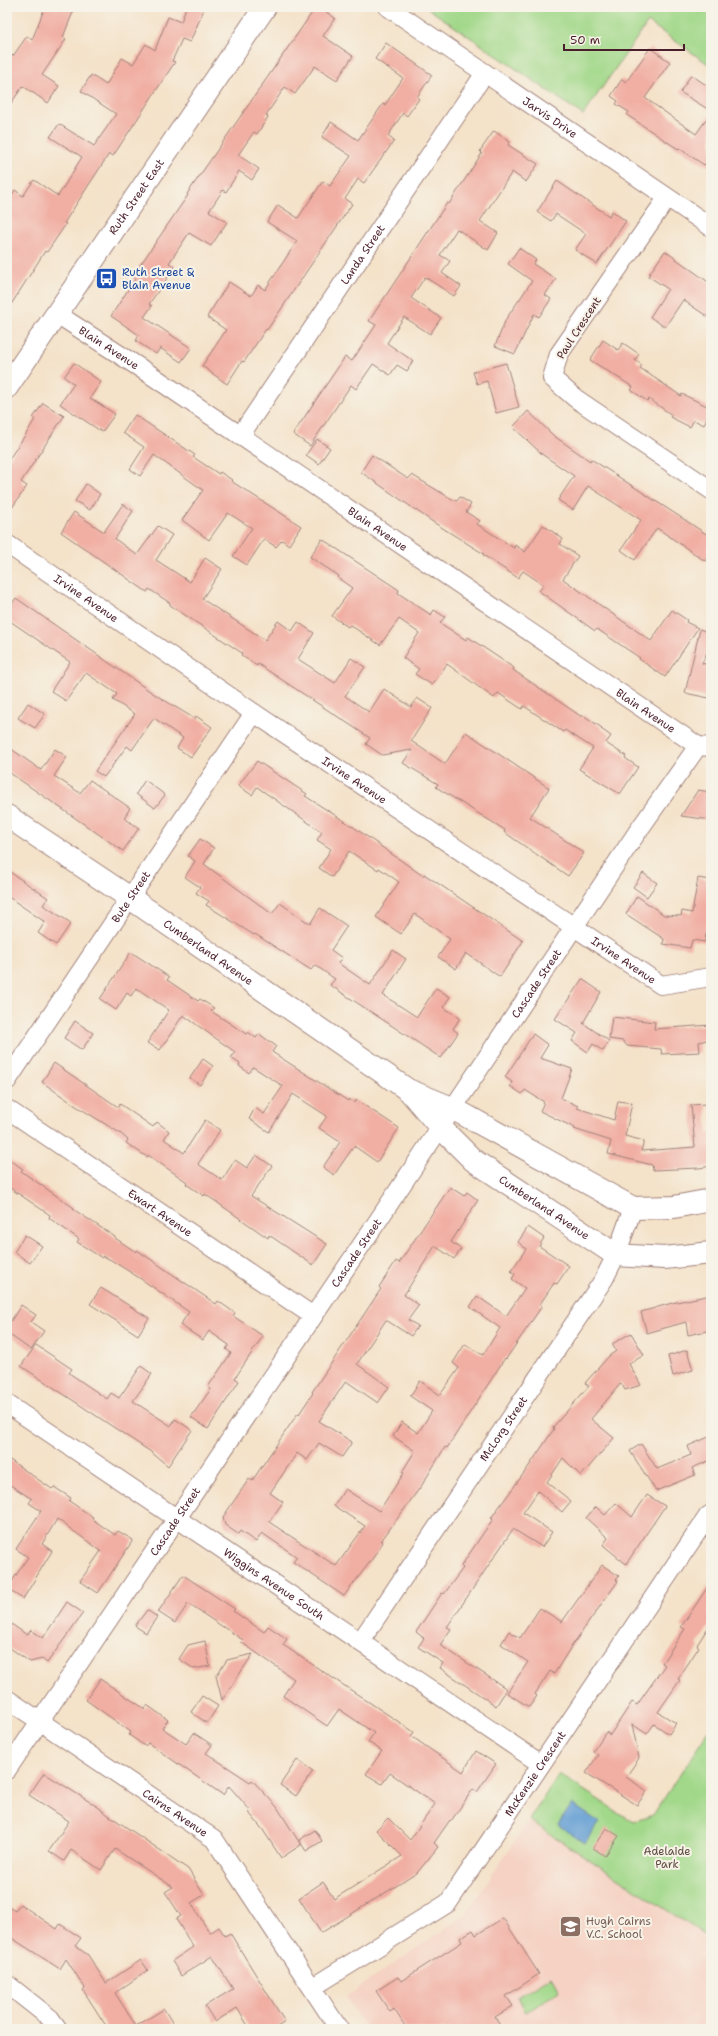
<svg xmlns="http://www.w3.org/2000/svg" width="718" height="2036" viewBox="0 0 718 2036" font-family="'Shantell Sans',sans-serif">
<rect width="100%" height="100%" fill="#f7f3e8"/>
<filter id="ink" filterUnits="userSpaceOnUse"><feTurbulence type="fractalNoise" baseFrequency=".025" numOctaves="2"/><feDisplacementMap in="SourceGraphic" scale="8" xChannelSelector="R" yChannelSelector="G"/><feConvolveMatrix kernelMatrix="1 2 1 2 8 2 1 2 1" color-interpolation-filters="sRGB"/></filter>
<filter id="wash" filterUnits="userSpaceOnUse"><feTurbulence type="fractalNoise" baseFrequency=".012" numOctaves="4" result="noise"/><feDisplacementMap in="SourceGraphic" scale="16" xChannelSelector="R" yChannelSelector="G"/><feGaussianBlur stdDeviation="0.9" result="paint"/><feColorMatrix in="noise" values="0 0 0 0 0 0 0 0 0 0 0 0 0 0 0 0 0 1.4 0 .05"/><feComposite in="paint" operator="in"/></filter>
<g filter="url(#wash)">
<rect width="100%" height="100%" fill="#f4e2c9"/>
<path fill="#f5d2c3" d="M529,1820L711,1939V2029H366L346,1997L465,1915Z"/>
<path fill="#a1d889" stroke="#767c5a" d="M426,7H711V66L648,22L583,115Z
M711,1728V1939L529,1820L559,1774L633,1822L653,1815Z
M551,1976L560,1991L526,2012L517,1997Z"/>
<path fill="#639ed3" stroke="#565e7f" d="M572,1804L599,1822L585,1843L558,1825Z"/>
<g id="blocks">
<path fill="#f1aea3" d="M45,7H75L63,37L66,39L42,75L59,86L48,103L23,86L7,109V62L12,55L13,56L27,36L32,40Z
M186,7H205L190,42L182,39L172,61L175,62L163,80L113,156L109,154L64,223L66,224L47,252L45,251L7,311V202L15,190L23,196L34,180L58,196L82,157L50,137L59,124L94,146L116,114L81,91L91,75L106,85L122,58L133,64L146,44L155,50L168,17L181,22Z
M316,7H319L335,18L323,36L353,56L337,80L315,66L295,94L285,87L266,115L268,117L257,134L254,132L238,155L259,169L252,180L239,171L226,192L223,190L209,211L227,222L211,246L189,233L169,263L175,267L149,304L152,306L144,317L191,348L181,362L160,348L156,354L136,341L139,335L111,316L135,279L132,277L188,195L187,194Z
M386,43L432,75L417,97L419,99L407,116L403,113L388,136L394,141L364,183L358,179L345,199L352,204L267,330L266,329L244,362L242,361L227,384L202,366L226,330L207,317L229,282L251,296L258,285L265,290L297,241L267,222L278,205L298,218L323,181L330,186L351,156L322,137L331,122L358,140L383,104L385,105L403,78L375,59Z
M650,48L670,62L645,98L696,134L711,113V168L705,164L704,165L679,148L678,149L627,115L629,112L616,104L618,101L611,96L622,79L626,82Z
M691,75L711,88V111L680,92Z
M494,131L510,142L508,145L538,164L526,182L512,172L480,221L498,233L488,250L457,229L440,255L450,261L442,273L461,286L454,296L425,277L411,298L441,318L430,334L404,317L387,343L413,361L407,371L397,365L390,375L373,364L356,389L351,385L310,446L293,434L345,357L352,361L376,325L369,321L447,203L449,204L482,153L480,151Z
M557,181L609,216L612,211L626,221L597,264L575,250L586,234L556,214L551,221L537,212Z
M519,248L536,260L533,264L556,279L545,295L551,299L539,317L534,314L515,354L495,346L506,319L532,281L508,264Z
M665,251L711,284V319L683,300L665,327L650,317L668,289L648,276Z
M603,340L618,350L623,343L639,354L635,360L642,365L640,368L681,396L682,394L711,408L704,425L694,420L690,427L670,417L672,415L649,399L647,401L631,390L633,387L590,360Z
M74,363L101,382L90,398L115,414L102,432L60,404L74,384L64,377Z
M506,363L519,407L496,413L487,381L477,384L473,372Z
M43,403L64,416L21,482L27,486L7,515V462L28,431L35,419L33,418Z
M528,411L554,436L590,461L591,459L711,537V552L705,561L657,528L635,560L621,550L641,520L588,486L573,510L558,500L574,476L543,455L513,427Z
M135,415L195,455L193,457L219,474L220,472L232,480L231,481L301,526L289,545L282,540L276,547L264,539L247,565L233,556L252,528L228,513L209,540L182,520L203,490L154,455L140,476L130,469L144,447L123,433Z
M317,439L330,448L319,464L306,455Z
M372,455L408,479L412,475L450,498L457,501L460,497L471,504L466,512L480,521L477,524L514,548L515,545L525,552L543,525L563,539L560,544L578,556L563,579L651,641L672,610L687,620L686,622L698,628L665,677L639,659L640,658L597,629L595,631L539,591L544,585L523,571L518,578L483,555L484,554L433,522L361,472Z
M86,484L100,494L90,510L75,501Z
M123,504L133,511L115,539L137,555L158,526L172,535L156,560L190,582L205,558L222,569L202,599L265,640L278,621L292,631L298,622L314,633L298,659L335,683L351,658L365,667L345,696L369,712L384,689L411,707L417,698L432,708L411,741L445,764L466,732L549,788L530,817L584,853L568,876L504,832L505,830L436,787L438,784L403,763L412,750L382,755L366,744L370,738L258,664L257,666L241,655L242,653L170,605V603L149,589L147,592L61,532L74,512L104,532Z
M322,539L399,590L398,593L431,615L434,610L445,617L440,623L466,640L468,637L514,668L513,670L582,717L583,715L602,728L601,729L611,736L606,743L626,756L625,758L638,767L620,794L579,769L593,748L565,730L563,732L524,706L522,709L498,693L494,698L447,664L432,685L415,674L419,669L403,658L419,633L399,619L380,645L350,625L348,627L332,616L352,588L338,578L339,576L310,557Z
M16,598L151,692L195,719L196,716L212,727L191,757L177,748L183,738L154,718L132,750L127,746L104,777L95,771L135,714L113,700L117,694L86,673L66,701L51,691L70,662L7,619V611Z
M700,629L711,634V644L702,663L711,666V688L709,698L685,693Z
M28,703L45,714L35,728L18,718Z
M7,746L41,770L55,749L67,757L54,776L80,793L90,780L130,808L124,818L139,828L123,851L7,771Z
M257,761L307,794L305,796L352,826L423,876L424,874L523,941L500,977L466,953L456,969L438,957L450,939L415,914L401,934L376,917L399,882L379,868L378,870L349,851L332,877L319,868L331,849L317,840L322,832L257,787L252,795L238,786Z
M145,780L165,795L155,808L136,794Z
M698,790L711,792V820L681,816Z
M200,839L214,848L204,864L272,914L280,903L310,924L320,908L347,926L331,950L342,958L338,963L370,985L393,950L406,959L383,995L417,1017L436,988L450,997L443,1007L460,1018L453,1029L458,1033L441,1058L330,985L335,979L315,965L311,970L255,934L254,935L206,905L209,901L196,893L200,887L185,877L195,861L188,856Z
M7,870L48,898L43,905L71,923L56,945L38,933L45,922L7,896Z
M643,873L657,883L647,897L633,887Z
M698,878L711,880V935L706,934L705,942L692,940L690,948L663,944L664,939L626,914L637,896L664,915L681,916L682,911L692,913Z
M131,952L169,977L167,980L198,1001L200,999L214,1008L211,1011L246,1034L248,1032L256,1038L259,1034L276,1046L272,1052L348,1101L349,1099L355,1103L356,1100L399,1128L377,1162L354,1146L334,1175L323,1167L340,1142L319,1128L327,1116L293,1094L269,1132L249,1119L255,1108L264,1114L283,1086L253,1067L249,1073L239,1066L240,1064L231,1058L235,1052L183,1015L160,1050L147,1043L169,1010L136,988L131,996L127,993L116,1010L100,999Z
M582,979L601,992L583,1023L609,1041L603,1051L593,1044L588,1052L572,1041L577,1033L555,1019Z
M612,1017L655,1022L654,1029L711,1025V1039L699,1042L700,1052L662,1054L661,1049L627,1046L623,1041L609,1039Z
M75,1021L93,1033L82,1050L64,1038Z
M533,1034L548,1045L540,1058L572,1069L561,1098L578,1106L577,1108L614,1120L618,1101L632,1103L625,1136L644,1141L641,1151L695,1147L691,1105L706,1104L708,1134L711,1133V1166L699,1168L653,1170L652,1165L608,1154L611,1141L574,1129L575,1128L540,1111L544,1102L525,1090L522,1094L510,1086L512,1082L505,1077Z
M203,1059L213,1066L200,1085L190,1078Z
M54,1063L118,1107L120,1104L153,1127L157,1122L169,1131L164,1139L184,1153L205,1120L220,1130L198,1164L222,1180L235,1160L247,1168L256,1155L272,1166L251,1196L327,1244L313,1265L269,1235L268,1238L205,1194L204,1196L186,1184L187,1182L148,1155L147,1157L126,1143L128,1140L120,1133L76,1106L42,1082Z
M7,1158L23,1169L21,1171L74,1208L73,1209L115,1237V1238L136,1252L137,1250L216,1304L218,1301L235,1313L233,1316L263,1336L235,1378L239,1381L208,1429L191,1417L211,1389L208,1387L231,1353L226,1349L229,1345L209,1331L203,1340L180,1325L189,1312L141,1279L111,1260L103,1256L102,1258L77,1242L79,1239L49,1218L50,1215L10,1188L7,1192Z
M450,1187L464,1196L467,1192L478,1200L451,1242L461,1249L454,1259L435,1246L404,1295L419,1305L408,1320L418,1326L411,1336L386,1320L357,1364L389,1387L378,1403L346,1381L319,1421L352,1442L342,1457L319,1443L307,1460L297,1453L270,1493L283,1502L269,1522L336,1566L365,1526L334,1506L345,1489L379,1511L404,1473L402,1472L415,1451L393,1436L402,1422L418,1433L432,1411L410,1396L420,1381L440,1395L459,1368L453,1363L465,1344L483,1355L500,1328L470,1307L477,1296L506,1316L525,1288L512,1279L515,1274L511,1271L526,1249L518,1242L528,1227L544,1238L539,1246L569,1266L557,1284L554,1283L540,1304L542,1306L506,1359L505,1358L447,1448L445,1447L422,1485L381,1541L383,1542L373,1558L344,1596L293,1562L297,1557L262,1533L256,1542L240,1531L238,1534L225,1525L223,1517L249,1479L252,1481L298,1413L299,1414L313,1393L312,1392L381,1289L379,1287L396,1261L399,1263Z
M25,1235L42,1246L30,1263L14,1252Z
M101,1288L149,1318L138,1335L90,1304Z
M711,1295V1330L688,1335L686,1322L647,1333L641,1312L672,1303Z
M21,1305L36,1315L31,1322L44,1331L31,1350L7,1333V1327Z
M631,1333L644,1355L629,1364L641,1385L625,1390L621,1383L591,1419L614,1438L581,1476L563,1458L547,1482L571,1501L562,1512L538,1491L523,1513L552,1532L542,1547L513,1529L447,1627L451,1629L440,1645L507,1689L496,1706L440,1668L443,1663L418,1647L424,1638L416,1632L442,1593L444,1594L463,1568L461,1566L493,1519L491,1518L527,1469L554,1429L553,1427L589,1386L585,1383L609,1356L616,1351L612,1344Z
M36,1345L72,1369L69,1373L107,1399L111,1393L119,1398L141,1366L152,1374L133,1401L171,1426L175,1419L192,1430L168,1466L151,1452L21,1366Z
M687,1350L693,1370L673,1376L668,1356Z
M711,1436V1460L692,1468L695,1475L656,1491L630,1451L641,1444L657,1469L691,1455L688,1446Z
M7,1458L52,1489L54,1487L71,1498L69,1501L93,1517L92,1519L115,1535L118,1531L133,1540L98,1593L80,1581L101,1551L57,1519L42,1544L52,1551L23,1599L7,1589L28,1557L16,1549L41,1511L29,1503L32,1499L7,1483Z
M647,1495L665,1506L626,1564L603,1545L608,1538L586,1518L596,1507L605,1515L616,1503L632,1517Z
M602,1565L619,1576L616,1580L618,1581L571,1647L554,1674L550,1671L535,1694L537,1696L529,1707L507,1693L528,1662L501,1644L509,1631L520,1638L540,1608L562,1622Z
M183,1575L235,1609L233,1611L264,1632L268,1626L287,1639L283,1645L414,1732L411,1736L463,1772L476,1751L496,1764L477,1792L473,1789L451,1821L450,1820L434,1843L438,1847L417,1873L321,1933L299,1898L323,1882L334,1899L402,1856L376,1830L388,1818L410,1840L435,1804L390,1773L382,1784L366,1774L382,1751L368,1742L374,1733L339,1709L327,1726L283,1696L294,1679L241,1642L243,1640L188,1604L175,1623L158,1612Z
M711,1582V1623L697,1645L699,1647L678,1679L680,1680L658,1712L676,1723L669,1734L654,1724L647,1734L632,1724L639,1758L626,1777L647,1791L637,1805L586,1773L598,1755L593,1751L606,1732L610,1735L632,1702L637,1705L665,1665L662,1663L685,1629L681,1627Z
M67,1602L83,1613L47,1663L42,1659L30,1662L7,1646V1621L27,1635L31,1630L43,1638Z
M147,1610L157,1617L146,1633L135,1626Z
M205,1641L210,1666L194,1669L179,1659L188,1645Z
M253,1654L222,1700L216,1676L227,1660Z
M100,1679L145,1709L147,1705L168,1720L162,1728L186,1744L194,1733L212,1745L206,1753L250,1782L252,1780L277,1807L301,1845L281,1858L263,1830L250,1814L249,1809L229,1786L223,1795L148,1743L145,1746L129,1735L131,1732L86,1700Z
M202,1696L218,1706L207,1723L191,1712Z
M297,1760L313,1771L296,1796L280,1785Z
M44,1773L101,1809V1810L188,1869L204,1895L191,1903L210,1933L219,1927L225,1936L230,1933L285,2022L274,2029H250L237,2008L215,2022L205,2006L233,1989L212,1956L181,1976L172,1961L193,1947L176,1919L181,1916L165,1892L173,1887L115,1849L101,1870L71,1850L64,1861L49,1851L69,1821L29,1795Z
M606,1828L619,1836L605,1856L593,1848Z
M315,1830L322,1841L306,1851L299,1840Z
M20,1904L57,1929L60,1924L81,1938L75,1946L88,1955L106,1983L141,1960L148,1970L115,1993L136,2026L164,2009L173,2024L165,2029H108L83,1990L85,1988L66,1959L60,1969L7,1935V1906L15,1911Z
M503,1918L539,1974L506,1996L513,2006L495,2017L502,2029H407L394,2009L390,2012L376,1991L398,1977L401,1981L462,1942L460,1938L473,1930L476,1935Z"/>
</g>
</g>
<g filter="url(#ink)">
<use href="#blocks" fill-opacity="0" stroke="#9f807a" stroke-width="1"/>
<g fill="none" stroke-linecap="round" stroke-linejoin="round">
<defs>
<g id="street">
<path id="s1" d="M388,7L711,227"/>
<path d="M667,198L559,354L552,378L575,398L711,490"/>
<path id="s2" d="M57,314L151,375L698,746L711,747"/>
<path id="s3" d="M240,436L485,73"/>
<path id="s4" d="M7,544L254,713L661,985L711,977"/>
<path id="s5" d="M7,1081L254,713"/>
<path id="s6" d="M7,1109L313,1316"/>
<path id="s7" d="M7,1404L541,1764"/>
<path id="s8" d="M360,1642L604,1279L616,1255L633,1208"/>
<path id="s9" d="M7,1699L214,1839L339,2029"/>
<path id="s10" d="M7,1770L379,1219L636,834L698,746"/>
<path d="M7,1984L50,2018L58,2029"/>
<path id="s11" d="M313,1987L448,1903L708,1516L711,1514"/>
</g>
<g id="secondary">
<path id="s12" d="M7,387L265,7"/>
<path id="s13" d="M7,816L130,898L408,1090L452,1108L633,1208L674,1207L711,1200"/>
<path id="s14" d="M411,1093L440,1127L473,1160L616,1255L664,1258L711,1253"/>
</g>
</defs>
<use href="#street" stroke="#9f807a" stroke-width="20"/>
<use href="#secondary" stroke="#9f807a" stroke-width="24"/>
<use href="#street" stroke="#fff" stroke-width="18"/>
<use href="#secondary" stroke="#fff" stroke-width="22"/>
</g>
</g>
<defs>
<symbol id="bus-square" viewBox="-11 -11 22 22"><rect x="-9" y="-9" width="18" height="18" rx="4" fill="#1a4fb4" stroke="#f7f3e8"/><path d="M-5-6H5V4H4V6H2V4H-2V6H-4V4H-5ZM-3.5-4V0h7V-4ZM-3.5 1.2v1.5H-2V1.2ZM2 1.2v1.5H3.5V1.2Z" fill="#fff"/></symbol>
<symbol id="school-square" viewBox="-11 -11 22 22"><rect x="-9" y="-9" width="18" height="18" rx="4" fill="#8d6e63" stroke="#f7f3e8"/><path d="M0-5L7-2L0 1L-7-2ZM-4 1L0 2.5L4 1V4Q0 6-4 4Z" fill="#fff"/></symbol>
</defs>
<g fill-rule="evenodd">
<use href="#bus-square" x="94" y="266" width="25" height="25"/>
<use href="#school-square" x="558" y="1914" width="25" height="25"/>
</g>
<g text-anchor="middle" dominant-baseline="central" stroke-width="4" stroke-linejoin="round" paint-order="stroke">
<g font-size="11" fill="#4a1f2b" stroke="#f7f3e8">
<text stroke="none"><textPath href="#s1" startOffset="196">Jarvis Drive</textPath></text>
<text stroke="none"><textPath href="#s12" startOffset="230">Ruth Street East</textPath></text>
<text stroke="none"><textPath href="#s3" startOffset="219">Landa Street</textPath></text>
<text transform="translate(579 328) rotate(-57)">Paul Crescent</text>
<text stroke="none"><textPath href="#s2" startOffset="62">Blain Avenue</textPath></text>
<text stroke="none"><textPath href="#s2" startOffset="386">Blain Avenue</textPath></text>
<text stroke="none"><textPath href="#s4" startOffset="96">Irvine Avenue</textPath></text>
<text stroke="none"><textPath href="#s2" startOffset="710">Blain Avenue</textPath></text>
<text stroke="none"><textPath href="#s4" startOffset="420">Irvine Avenue</textPath></text>
<text stroke="none"><textPath href="#s5" startOffset="222">Bute Street</textPath></text>
<text stroke="none"><textPath href="#s13" startOffset="243">Cumberland Avenue</textPath></text>
<text stroke="none"><textPath href="#s4" startOffset="744">Irvine Avenue</textPath></text>
<text stroke="none"><textPath href="#s10" startOffset="948">Cascade Street</textPath></text>
<text stroke="none"><textPath href="#s14" startOffset="177">Cumberland Avenue</textPath></text>
<text stroke="none"><textPath href="#s6" startOffset="185">Ewart Avenue</textPath></text>
<text stroke="none"><textPath href="#s10" startOffset="624">Cascade Street</textPath></text>
<text stroke="none"><textPath href="#s8" startOffset="257">McLorg Street</textPath></text>
<text stroke="none"><textPath href="#s10" startOffset="300">Cascade Street</textPath></text>
<text stroke="none"><textPath href="#s7" startOffset="322">Wiggins Avenue South</textPath></text>
<text stroke="none"><textPath href="#s11" startOffset="315">McKenzie Crescent</textPath></text>
<text stroke="none"><textPath href="#s9" startOffset="203">Cairns Avenue</textPath></text>
</g>
<g font-size="11" fill="#164399" stroke="#f7f3e8" text-anchor="start">
<text x="122" y="272">Ruth Street &amp;<tspan x="122" dy="13">Blain Avenue</tspan></text>
</g>
<g font-size="11" fill="#604d42" stroke="#f7f3e8">
<text x="667" y="1851">Adelaide<tspan x="667" dy="13">Park</tspan></text>
</g>
<g font-size="11" fill="#785e54" stroke="#f7f3e8" text-anchor="start">
<text x="586" y="1921">Hugh Cairns<tspan x="586" dy="13">V.C. School</tspan></text>
</g>
</g>
<rect width="718" height="2036" fill="none" stroke="#f7f3e8" stroke-width="24"/>
<path d="M564 44v6h120v-6" fill="none" stroke="#4a1f2b" stroke-width="2"/>
<text x="570" y="44" font-size="12" fill="#4a1f2b" stroke="#f7f3e8" stroke-width="3" paint-order="stroke">50 m</text>
</svg>
